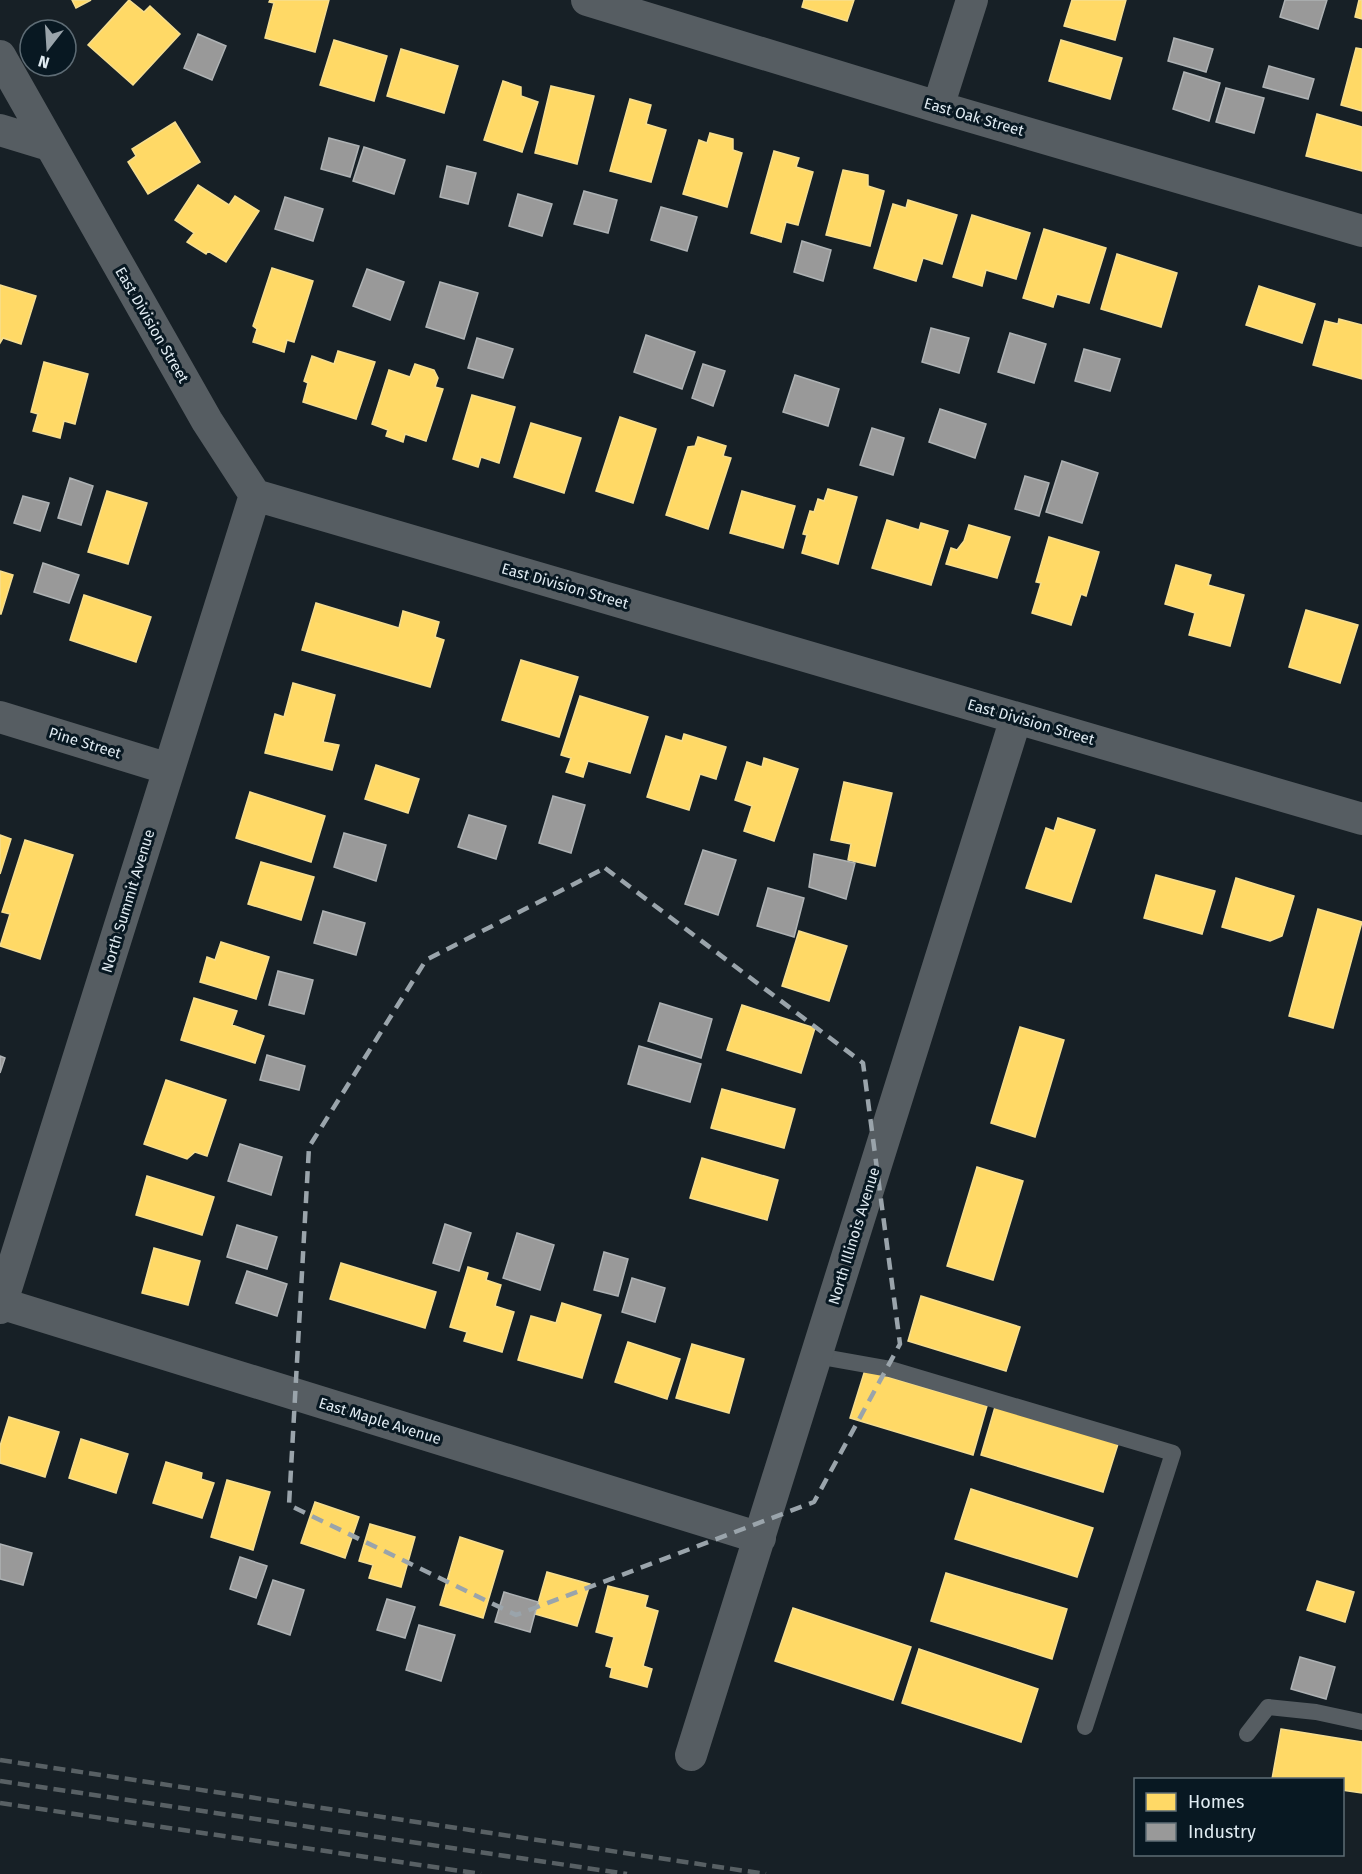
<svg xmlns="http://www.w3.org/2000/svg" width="1362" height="1874" viewBox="0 0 1362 1874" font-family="'Fira Sans',sans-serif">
<rect width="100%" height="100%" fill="#172026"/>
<path fill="#ffd966" stroke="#f6de90" stroke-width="1.5" d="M72,0H91L76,8Z
M129,0L144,12L150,6L180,34L133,85L88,45Z
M270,0H329L315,52L265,38L274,3L269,2Z
M804,0H854L847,21L802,7Z
M1072,0H1126L1115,40L1064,26Z
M1359,0H1362V19L1355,17Z
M334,40L387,56L374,101L320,85Z
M1061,40L1122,58L1110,99L1049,81Z
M1356,48L1362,49V111L1341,105Z
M401,49L458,66L444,113L387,96Z
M503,81L521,87V96L538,102L522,152L484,140Z
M551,86L594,96L577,164L535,153Z
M630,99L651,105L646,124L666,130L651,182L610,171Z
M1317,114L1362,127V171L1306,156Z
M175,122L200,162L148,194L128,162L136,156L132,149Z
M710,133L733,139V150L742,153L727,207L683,194L699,140L707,143Z
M774,151L799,158L796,167L813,172L798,225L786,222L781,242L751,233Z
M843,170L868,175V186L884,191L870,246L826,235Z
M198,185L229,205L235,196L259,211L226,262L208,251L206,254L187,242L194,233L175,220Z
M908,200L957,215L942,264L923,258L916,281L874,268L893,204L906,208Z
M972,215L1030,233L1016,279L986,270L982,286L953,277Z
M1044,229L1106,248L1089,303L1057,294L1053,307L1023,298Z
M1117,254L1177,273L1161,327L1101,309Z
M272,268L313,281L294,342L287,340L284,352L253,342L257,329L253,326Z
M0,285L36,296L21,344L3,338L0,343Z
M1259,286L1315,304L1302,343L1246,325Z
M1339,319L1362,325V379L1313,365L1325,321L1338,324Z
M338,351L375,362L356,419L303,402L308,383L304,381L312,356L334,364Z
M44,362L88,374L75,424L64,421L60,438L33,431L38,414L31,412Z
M415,364L434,370L438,378L435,387L443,389L426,441L405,434L403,442L386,436L388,430L372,424L389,370L410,377Z
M472,395L515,407L499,463L481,457L478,467L453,459Z
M620,417L656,429L633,503L596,491Z
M531,423L581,438L564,493L514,477Z
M698,437L726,446L723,456L731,458L708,529L666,515L688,447L695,446Z
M828,489L857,497L838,564L802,553L807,535L803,534L810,511L814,512L818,499L824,501Z
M107,491L147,503L128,564L88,552Z
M742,491L795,506L783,548L730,533Z
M887,520L919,530L921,523L948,531L931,585L872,568Z
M969,525L1010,537L997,578L946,564L951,548L957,550L964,541Z
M1049,537L1099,552L1086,596L1081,594L1071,625L1032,613L1041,583L1036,582Z
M1176,565L1211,575L1208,585L1244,595L1230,646L1189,635L1195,613L1165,604Z
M0,571L13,575L1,614H0Z
M84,595L151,617L136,662L70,640Z
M316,603L399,628L403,611L439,622L435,637L444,640L430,687L302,650Z
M1306,610L1358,625L1340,683L1289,667Z
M521,660L578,677L559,737L502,720Z
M293,683L335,695L323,742L339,745L332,770L265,753L275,714L284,717Z
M580,696L648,717L630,773L588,761L583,777L566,772L571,758L561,755Z
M684,734L726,747L716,779L700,774L689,810L647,797L666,736L682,741Z
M764,758L798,769L774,841L744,831L752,806L735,800L747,762L762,767Z
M376,765L419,779L408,813L365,799Z
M844,782L892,793L875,866L848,860L851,844L831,840Z
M250,792L325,816L311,862L236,838Z
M1058,818L1095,830L1071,902L1026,888L1046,828L1054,831Z
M0,835L11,839L0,874Z
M25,840L73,855L40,959L0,946L10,914L2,912Z
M261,862L314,877L301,920L248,904Z
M1156,875L1215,891L1202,934L1144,918Z
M1236,878L1294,896L1282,936L1270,941L1222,927Z
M1318,909L1362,922L1333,1028L1289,1016Z
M799,931L847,946L829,1001L782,986Z
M221,942L269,957L256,999L200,982L207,957L215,960Z
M194,998L237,1011L232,1025L264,1036L255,1063L181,1040Z
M742,1005L815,1028L801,1073L727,1050Z
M1020,1027L1064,1040L1035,1137L991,1123Z
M166,1080L226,1100L207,1156L195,1152L187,1159L144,1144Z
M722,1089L795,1109L784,1148L711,1128Z
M702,1158L778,1180L767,1220L690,1198Z
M977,1167L1023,1181L993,1280L947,1266Z
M147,1176L214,1197L202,1235L136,1215Z
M154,1248L200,1261L188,1305L142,1293Z
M341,1263L436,1292L425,1328L330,1299Z
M468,1267L488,1273L486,1280L501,1285L495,1306L514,1312L502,1352L464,1341L467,1332L450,1327Z
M921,1296L1020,1327L1006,1371L908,1341Z
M562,1303L601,1315L582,1378L518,1360L531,1316L556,1323Z
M628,1342L680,1359L667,1399L615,1382Z
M692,1344L744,1359L729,1413L676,1398Z
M865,1370L987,1406L973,1455L850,1418Z
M995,1407L1118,1444L1103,1492L981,1455Z
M9,1417L59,1432L45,1477L0,1463V1446Z
M81,1439L128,1454L116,1493L69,1478Z
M166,1462L202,1473L201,1479L214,1483L202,1518L153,1503Z
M227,1480L270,1492L253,1550L211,1537Z
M971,1489L1093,1528L1077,1577L955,1539Z
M315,1502L359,1517L345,1558L301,1543Z
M370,1524L415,1537L401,1587L369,1578L373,1565L359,1561Z
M460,1537L503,1551L483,1618L440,1605Z
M547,1572L590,1584L577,1626L535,1614Z
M946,1573L1067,1609L1052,1659L931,1621Z
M1317,1581L1354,1592L1345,1622L1307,1610Z
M608,1586L648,1596L645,1607L658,1611L643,1666L652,1669L647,1687L610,1677L612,1668L606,1666L614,1637L596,1632Z
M793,1608L911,1647L893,1700L775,1661Z
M919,1649L1038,1689L1021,1742L902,1703Z
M1281,1729L1362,1742V1793L1342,1790V1780L1272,1779Z"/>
<path fill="#999" stroke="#aeb2b4" stroke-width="1.5" d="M1285,0H1327L1318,29L1280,17Z
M198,34L226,46L212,80L184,68Z
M1174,38L1213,49L1206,72L1168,61Z
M1269,66L1314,79L1308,99L1263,87Z
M1184,72L1220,83L1209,121L1173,109Z
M1226,88L1264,98L1254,133L1216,122Z
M329,138L359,146L350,177L321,169Z
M364,147L405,160L394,194L353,181Z
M447,166L476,173L468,204L440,197Z
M584,191L617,200L608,233L574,224Z
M518,194L552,204L542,236L509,226Z
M285,197L323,209L313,241L275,229Z
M661,207L697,217L687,251L651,240Z
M802,241L831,250L823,281L794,272Z
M367,269L404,282L390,320L353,306Z
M440,282L478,293L464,339L426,327Z
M931,328L969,338L959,373L922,362Z
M1010,333L1046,344L1034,383L998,372Z
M646,335L695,352L682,389L634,372Z
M477,338L513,349L503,378L468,368Z
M1084,349L1120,359L1110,391L1075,381Z
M703,364L725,371L713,406L692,398Z
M795,375L839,389L828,426L783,412Z
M940,409L986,424L975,458L929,442Z
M872,428L904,438L893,475L860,465Z
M1062,461L1098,473L1082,523L1046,512Z
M1025,476L1049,483L1039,516L1015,509Z
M70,478L93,486L81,525L58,518Z
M23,496L49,503L40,531L14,523Z
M43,563L79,575L69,603L34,592Z
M553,796L585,805L571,853L539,843Z
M469,815L506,826L496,859L458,847Z
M344,833L386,845L376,881L334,867Z
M703,850L736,860L718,915L685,904Z
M814,854L855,863L846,899L809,887Z
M768,888L804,898L794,937L757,926Z
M323,911L365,923L356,955L314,943Z
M278,971L313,980L304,1014L269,1005Z
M660,1003L712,1019L701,1058L648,1041Z
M639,1046L701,1064L690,1102L628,1084Z
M267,1055L305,1066L299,1090L260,1080Z
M0,1056L5,1058L0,1073Z
M240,1144L282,1157L271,1195L228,1181Z
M445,1224L471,1233L459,1271L433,1263Z
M237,1225L277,1237L267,1269L227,1257Z
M517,1233L554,1245L540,1290L503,1278Z
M604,1252L628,1259L618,1296L594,1290Z
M247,1271L287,1284L277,1316L236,1303Z
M632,1278L665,1288L655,1322L622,1312Z
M0,1544L32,1553L23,1585L0,1579Z
M240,1557L267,1566L256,1598L230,1589Z
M273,1580L304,1590L290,1635L258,1624Z
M504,1592L538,1602L530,1632L495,1622Z
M387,1599L415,1607L405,1638L377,1630Z
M419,1625L455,1635L441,1681L406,1670Z
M1300,1657L1335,1667L1326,1699L1291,1689Z"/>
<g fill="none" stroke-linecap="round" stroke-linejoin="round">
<path stroke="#565d62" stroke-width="16" d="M817,1356L890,1369L1173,1453L1085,1727
M1247,1734L1268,1707L1316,1712L1362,1722"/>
<path stroke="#565d62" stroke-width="32" d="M587,0L938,107L1362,231
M0,56L207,421L255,495L1362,819
M938,107L972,0
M0,130L49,145
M0,717L169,769
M0,1303L760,1538
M0,1308L255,495
M691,1755L1016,718"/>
<path stroke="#586064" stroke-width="4.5" stroke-dasharray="12 6" stroke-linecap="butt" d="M0,1760L766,1874
M0,1781L627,1874
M0,1803L481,1874"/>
</g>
<path fill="none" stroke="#9aa4ab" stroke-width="4.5" stroke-dasharray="12 8" stroke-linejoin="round" d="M605,868L863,1063L900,1344L814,1502L516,1615L289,1505L309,1147L426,960Z"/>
<g text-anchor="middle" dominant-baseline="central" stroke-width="6" stroke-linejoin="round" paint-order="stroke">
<g font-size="15" fill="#e0ebf2" stroke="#081822">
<text transform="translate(974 117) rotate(16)">East Oak Street</text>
<text transform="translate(152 325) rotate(60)">East Division Street</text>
<text transform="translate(565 586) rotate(16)">East Division Street</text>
<text transform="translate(1031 722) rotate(16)">East Division Street</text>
<text transform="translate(85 743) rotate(17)">Pine Street</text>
<text transform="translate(128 901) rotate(-73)">North Summit Avenue</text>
<text transform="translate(854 1236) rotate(-73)">North Illinois Avenue</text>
<text transform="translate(380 1421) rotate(17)">East Maple Avenue</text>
</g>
</g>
<rect x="1134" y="1778" width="210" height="78" fill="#081822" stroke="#5e6c75" stroke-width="1.5"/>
<rect x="1146" y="1793" width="30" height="18" fill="#ffd966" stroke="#5e6c75" stroke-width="1.5"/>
<text x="1188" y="1808" font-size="18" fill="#e0ebf2">Homes</text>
<rect x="1146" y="1823" width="30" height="18" fill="#999999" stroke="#5e6c75" stroke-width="1.5"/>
<text x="1188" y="1838" font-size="18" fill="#e0ebf2">Industry</text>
<g transform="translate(48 48) rotate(197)"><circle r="28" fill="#081822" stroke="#5e6c75" stroke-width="1.5"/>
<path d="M0-4.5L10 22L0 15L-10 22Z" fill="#9aa4ab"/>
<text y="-9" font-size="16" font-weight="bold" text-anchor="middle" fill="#e0ebf2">N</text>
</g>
</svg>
